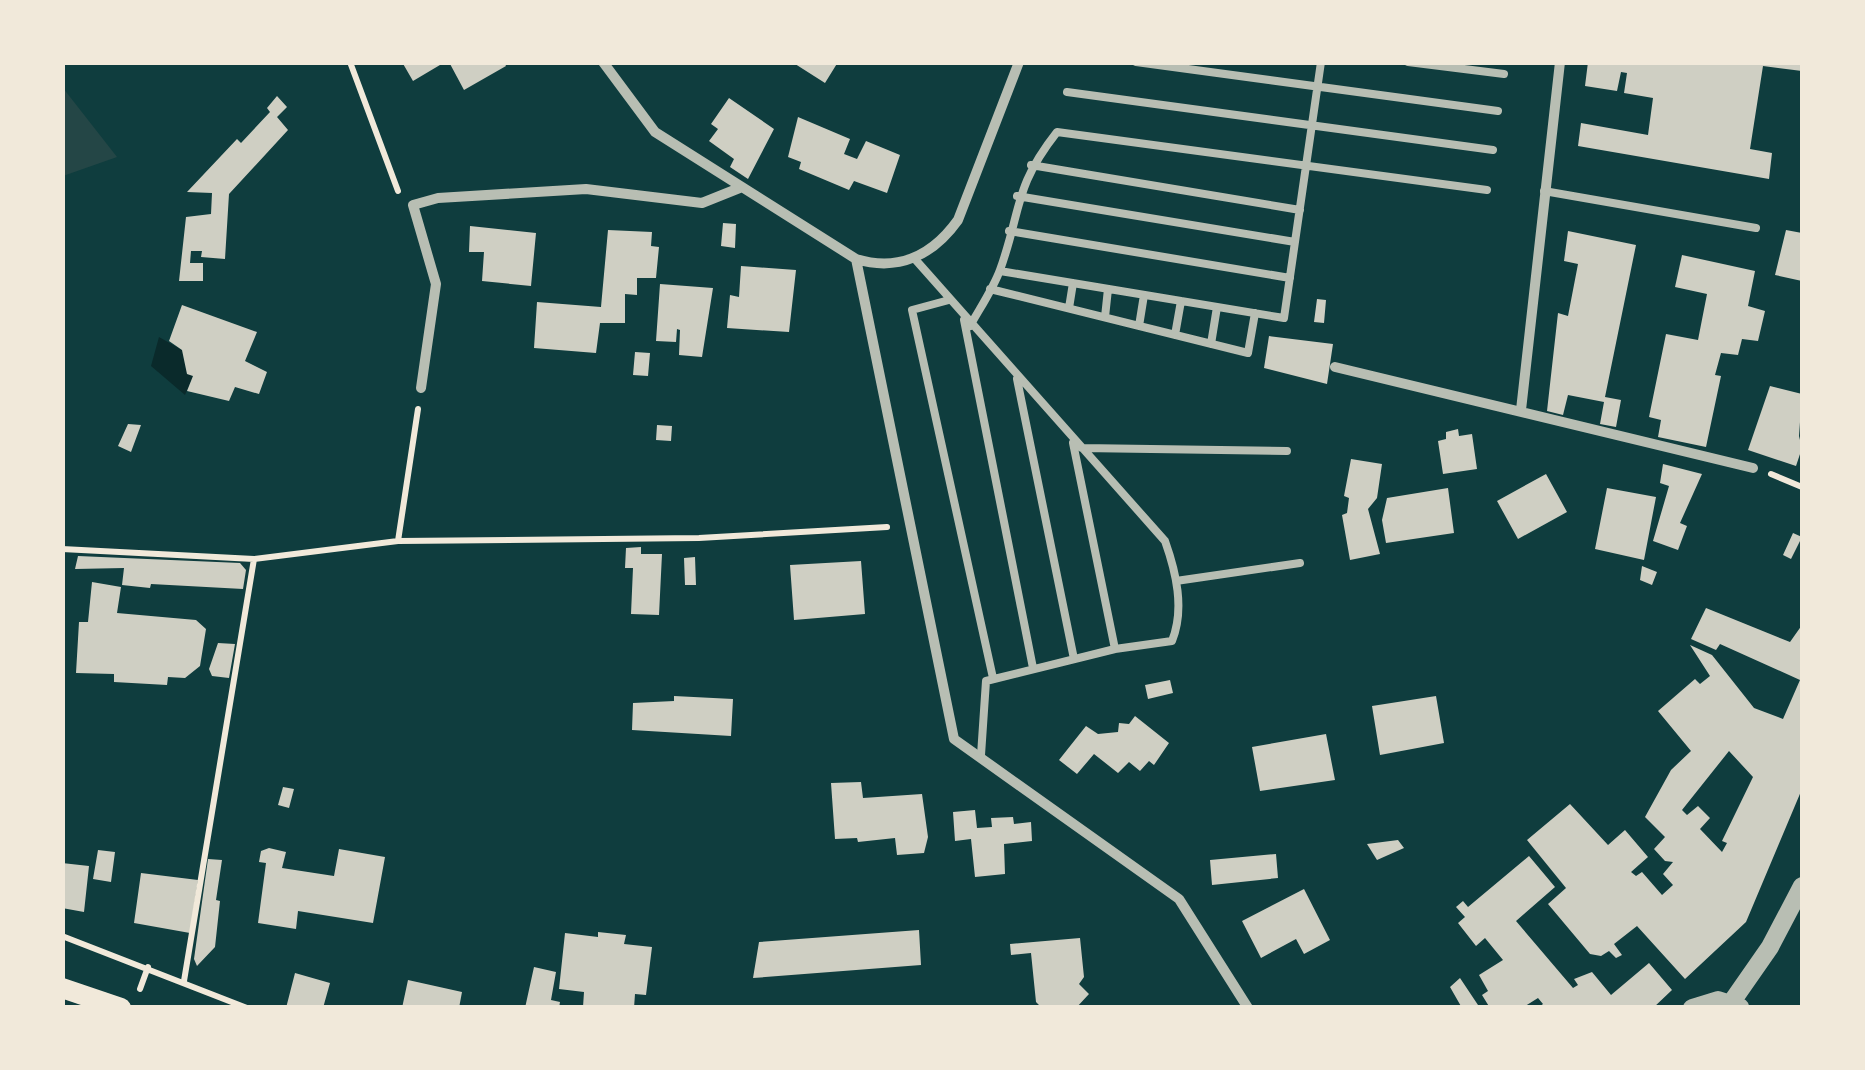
<svg xmlns="http://www.w3.org/2000/svg" width="1865" height="1070" viewBox="0 0 1865 1070" font-family="'Golos Text',sans-serif">
<rect width="100%" height="100%" fill="#0f3d3e"/>
<path fill="#244646" d="M63,88L117,157L63,176Z"/>
<path fill="#0a2a2b" d="M159,337L182,350L187,374L193,376L185,395L151,366Z"/>
<path fill="#cfcfc3" fill-rule="evenodd" d="M402,62H445L413,81Z
M449,62H504L506,66L464,90Z
M792,62H838L825,83Z
M1588,62H1802V71L1763,66L1750,149L1772,153L1769,179L1578,146L1581,123L1648,135L1653,98L1624,93L1627,73L1621,72L1617,91L1585,86Z
M277,96L287,107L277,117L288,130L229,194L225,259L201,257L202,251H191L190,263H203V281H179L186,217L211,214L212,193L187,192L237,139L241,143L270,112L267,108Z
M729,98L774,129L748,179L730,167L734,159L709,141L718,129L711,124Z
M798,117L850,139L844,154L857,159L866,141L900,155L887,193L854,181L849,190L799,169L801,162L788,157Z
M723,223L736,224L735,248L721,246Z
M470,226L536,233L531,286L482,281L484,252H469Z
M608,230L652,232L651,246L659,247L656,278H637V295L625,294V323H600L596,353L534,348L537,302L601,307Z
M1786,230L1802,233V281L1775,275Z
M1568,231L1636,245L1605,397L1621,400L1616,427L1600,424L1604,402L1568,395L1563,415L1547,411L1558,313L1568,316L1578,264L1564,261Z
M1682,255L1755,271L1748,306L1765,311L1758,341L1742,339L1738,355L1721,353L1715,375L1721,376L1706,447L1658,437L1661,420L1649,417L1666,334L1698,340L1707,294L1675,287Z
M741,266L796,270L789,332L727,328L730,295L739,297Z
M660,284L713,288L702,357L679,355L680,330L677,329L676,342L656,341Z
M1317,299L1326,300L1324,323L1314,322Z
M182,305L257,332L245,361L267,372L259,394L235,387L229,401L187,391L193,376L187,374L182,350L169,341Z
M1269,336L1333,344L1327,384L1264,368Z
M635,352L650,353L648,376L633,375Z
M1770,386L1802,394L1799,436L1802,448L1796,466L1748,450Z
M128,424L141,425L131,452L118,446Z
M657,425L672,426L671,441L656,440Z
M1458,429L1459,436L1472,434L1477,469L1443,474L1438,441L1446,439V432Z
M1351,459L1382,464L1377,498L1368,509L1380,554L1350,560L1342,515L1347,513L1349,498L1344,496Z
M1663,464L1702,474L1680,523L1687,526L1678,550L1653,541L1669,486L1660,483Z
M1546,474L1567,512L1518,539L1497,501Z
M1448,488L1454,533L1386,543L1382,520L1387,498Z
M1607,488L1656,497L1644,560L1595,549Z
M1793,533L1802,537L1791,559L1783,555Z
M641,547V554H662L659,615L631,614L633,568H625L626,548Z
M78,556L240,563L246,570L243,589L151,584L150,588L122,585L124,568L75,569Z
M695,557L696,585H685L684,558Z
M861,561L865,614L794,620L790,565Z
M1642,566L1657,572L1652,585L1640,580Z
M92,582L121,587L117,613L196,620L206,629L200,666L185,678L168,677L167,685L114,682V674L76,673L79,622H88Z
M1706,608L1790,642L1802,625V789L1746,922L1685,979L1637,926L1614,944L1622,955L1616,958L1609,951L1601,956L1590,954L1548,904L1566,888L1527,840L1570,804L1608,845L1625,830L1648,857L1631,872L1636,876L1642,872L1662,895L1673,885L1663,874L1673,862L1665,861L1654,849L1665,837L1645,817L1671,770L1691,751L1658,711L1695,679L1700,684L1710,676L1690,645L1712,655L1754,708L1783,719L1800,680L1720,644L1716,650L1691,639ZM1729,751L1753,777L1722,841L1727,843L1722,852L1700,829L1710,818L1698,806L1687,815L1682,810Z
M218,643L235,644L229,678L212,676L209,669Z
M1170,680L1173,693L1148,699L1145,685Z
M674,696L733,699L731,736L632,730L633,703L674,701Z
M1436,696L1444,743L1380,755L1372,706Z
M1135,716L1169,743L1154,765L1149,761L1140,771L1129,762L1118,773L1094,754L1077,774L1059,760L1086,726L1098,734L1118,732L1119,723L1129,724Z
M1326,734L1335,780L1260,791L1252,747Z
M861,782L863,798L922,794L928,837L924,853L897,855L895,838L858,842L857,838L835,839L831,783Z
M283,787L294,789L289,808L278,805Z
M975,810L977,828L992,827L991,818L1013,817L1014,824L1031,822L1032,841L1004,844L1005,874L975,877L971,839L955,841L953,812Z
M1398,840L1404,848L1377,860L1367,844Z
M269,848L286,852L282,868L334,876L339,849L385,857L373,923L298,911L296,929L258,923L266,863L259,862L261,851Z
M98,850L115,852L111,882L93,879Z
M1276,854L1278,878L1212,885L1210,860Z
M1529,856L1555,887L1516,921L1573,988L1578,985L1574,979L1592,972L1611,995L1649,963L1672,990L1653,1008H1538L1543,1004L1538,998L1522,1008H1490L1482,995L1488,991L1479,975L1503,960L1485,938L1476,946L1458,923L1465,917L1456,907L1463,901L1468,907Z
M208,859L222,860L216,900L220,901L215,947L197,966L194,959Z
M62,863L89,866L84,912L62,908Z
M141,873L198,880L190,933L134,923Z
M1304,889L1330,940L1304,954L1296,939L1261,958L1242,921Z
M919,930L921,965L753,978L759,942Z
M598,932L626,935L624,944L652,947L646,995L635,994L634,1008L583,1007L584,992L559,989L565,933L598,937Z
M1080,938L1084,977L1079,984L1089,994L1076,1008H1042L1036,1002L1031,953L1011,955L1010,944Z
M534,967L556,972L551,1000L560,1002L559,1008H525Z
M295,973L330,983L323,1008H286Z
M1460,978L1480,1008H1462L1450,987Z
M408,980L462,992L459,1008H402Z"/>
<g fill="none" stroke-linecap="round" stroke-linejoin="round">
<path stroke="#f1e9da" stroke-width="6" d="M350,62L398,191
M1771,474L1802,487
M398,541L418,409
M62,549L254,559L398,541L699,538L887,527
M62,936L247,1008
M184,981L254,559
M140,989L148,967"/>
<path stroke="#b8beb3" stroke-width="8" d="M1136,62L1498,111
M1408,62L1504,74
M1067,92L1493,150
M1031,165L1300,210
M1544,191L1756,228
M1017,196L1295,242
M1009,231L1290,278
M914,258L1165,541C1176,572 1185,609 1172,641L1115,649L986,681L981,755
M1000,271L1284,318L1321,62
M990,289L1248,353L1255,313
M949,300L912,310L993,678
M1069,308L1073,283
M1105,317L1108,289
M964,320L1033,668
M970,326C980,308 993,289 1000,270C1022,209 1013,188 1057,132L1487,190
M1139,326L1144,295
M1175,335L1181,301
M1211,344L1217,307
M1017,379L1074,659
M1073,443L1115,649
M1082,448L1287,451
M1176,581L1300,563"/>
<path stroke="#b8beb3" stroke-width="10" d="M603,62L655,132L856,259C899,272 933,255 958,220L1019,62
M856,259L954,739L1179,899L1248,1008
M1335,367L1753,468
M421,388L436,284L413,205L438,198L586,189L702,203L742,187
M1521,410L1560,62"/>
<path stroke="#b8beb3" stroke-width="18" d="M1731,1003L1770,947L1802,886
M1692,1008L1718,1000L1740,1007"/>
<path stroke="#f1e9da" stroke-width="20" d="M62,988L121,1008"/>
</g>
<rect width="1865" height="1070" fill="none" stroke="#f1e9da" stroke-width="130"/>
</svg>
